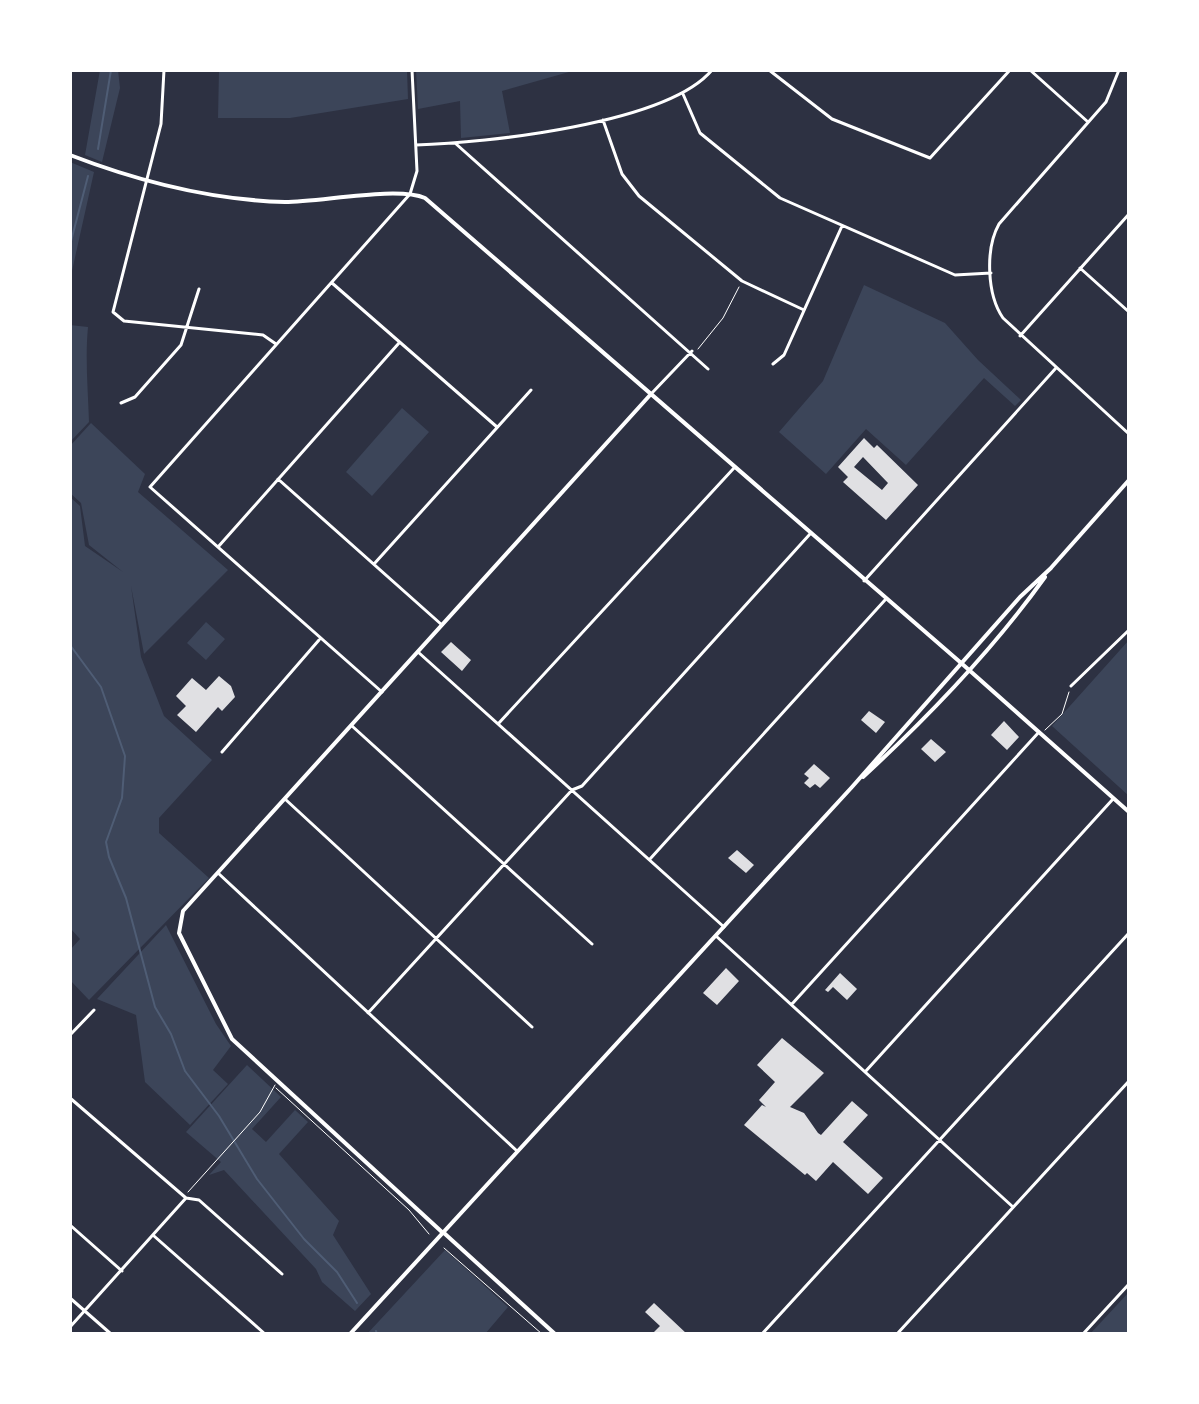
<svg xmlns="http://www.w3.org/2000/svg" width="1199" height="1404" viewBox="0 0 1199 1404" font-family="'Noto Sans',sans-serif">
<rect width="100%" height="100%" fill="#2d3142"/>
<path fill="#3c4559" d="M100,70H118L120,88L102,162L85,155Z
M219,70H407L408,99L290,118H218Z
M416,70H576L502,91L510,133L461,138L460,101L418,109Z
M70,162L94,172L70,280Z
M864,285L945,323L978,360L1021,400L1015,406L984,378L906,465L866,429L826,474L779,432L823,381Z
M70,325L88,327C85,358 88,390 89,422L70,442Z
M402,408L429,432L372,496L346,472Z
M91,423L145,474L138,492L228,570L144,654L131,586L141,657L164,716L212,760L159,818V833L209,878L89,1000L70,980V950L80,939L70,928V497L80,506L85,546L123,572L89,545L81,503L70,493V446Z
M206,622L225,639L206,660L187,643Z
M1129,640V796L1052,726Z
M166,925L216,1024L231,1046L213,1070L228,1084L190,1125L145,1082L136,1015L97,999Z
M247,1065L281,1097L252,1129L266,1142L295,1110L308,1122L279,1154L339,1221L333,1235L371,1294L355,1311L322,1282L316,1269L224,1170L209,1175L221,1162L186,1132Z
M445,1250L508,1307L485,1334H367Z
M1129,1292V1334H1090Z"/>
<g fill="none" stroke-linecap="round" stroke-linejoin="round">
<path stroke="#4f5d75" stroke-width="2" d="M98,149L111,70
M70,245L88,176
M70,645L101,687L125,756L122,798L106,842L109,857L126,898L155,1007L171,1034L185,1071L219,1116L257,1179L304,1239L337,1272L357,1303
M376,1331L377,1334"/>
</g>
<path fill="#e0e0e3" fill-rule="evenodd" d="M864,438L874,448L877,445L918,485L886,520L843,482L848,477L838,467ZM863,457L888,483L882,490L854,467Z
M451,642L471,660L462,671L441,652Z
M219,676L231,686L235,697L222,711L218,707L196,732L177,715L186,706L176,696L192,678L206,690Z
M869,711L885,722L876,733L861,720Z
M1004,721L1019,737L1007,750L991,735Z
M931,739L946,752L935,762L921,749Z
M814,764L830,778L820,788L815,784L810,788L804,783L809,778L804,774Z
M737,850L754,865L746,873L728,858Z
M726,968L739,981L717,1005L703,993Z
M840,973L857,989L847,1000L833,987L828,992L825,990Z
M782,1038L824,1073L790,1107L804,1113L818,1133L821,1135L852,1101L868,1115L843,1142L883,1178L868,1194L833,1162L816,1181L807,1173L805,1175L744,1125L762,1105L766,1107L759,1100L775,1082L757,1065Z
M654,1303L687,1334H652L660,1326L645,1312Z"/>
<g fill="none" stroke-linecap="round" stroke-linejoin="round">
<path stroke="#fff" stroke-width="1" d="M698,349L723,318L739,287
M1045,730L1062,714L1069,692
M276,1088L409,1210L429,1234
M188,1192L260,1112L275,1085
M444,1248L542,1334"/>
<path stroke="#fff" stroke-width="3" d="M164,70L161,124L113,312L124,321L263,335L276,344
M769,70L832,119L930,158L1010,70
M1030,70L1088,122
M1119,70L1106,102L999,224C985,249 987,295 1003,318L1129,434
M683,94L700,133L780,198L946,271L955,275L991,273
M603,120L622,174L639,196L742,281L804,310
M455,143L708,369
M416,145C485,143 667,124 712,70
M1080,268L1129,312
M332,283L497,427
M1020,336L1129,214
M773,364L784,355L842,226
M651,394L692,351
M121,403L135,397L181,345L199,289
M278,479L442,625
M218,547L399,343
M374,564L531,390
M864,581L1056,368
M418,652L724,927
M1071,686L1129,630
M382,692L150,487L410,194L417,171L412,70
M498,724L734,468
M352,726L592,944
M222,752L319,640
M285,799L532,1027
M650,859L885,600
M218,873L517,1151
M716,936L1013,1207
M792,1004L1039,732
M368,1013L572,790L582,786L810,534
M70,1035L94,1010
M865,1072L1113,799
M70,1098L186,1198
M186,1198L199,1200L282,1274
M70,1225L122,1271
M154,1236L265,1334
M70,1298L111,1334
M70,1327L186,1198
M762,1334L1129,933
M897,1334L1129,1081
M1083,1334L1129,1284"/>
<path stroke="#fff" stroke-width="4" d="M70,155C140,182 210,200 285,202C321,202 397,186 425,198L960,662
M443,1233L232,1039L179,933L183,911L651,394"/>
<path stroke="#fff" stroke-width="4" d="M1050,569L1129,480
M960,662L1129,812
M863,777C926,719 995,647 1045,577
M444,1233L555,1334
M350,1334L852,787L1020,597L1051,568"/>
</g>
<rect width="1199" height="1404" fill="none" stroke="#ffffff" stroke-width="144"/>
</svg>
